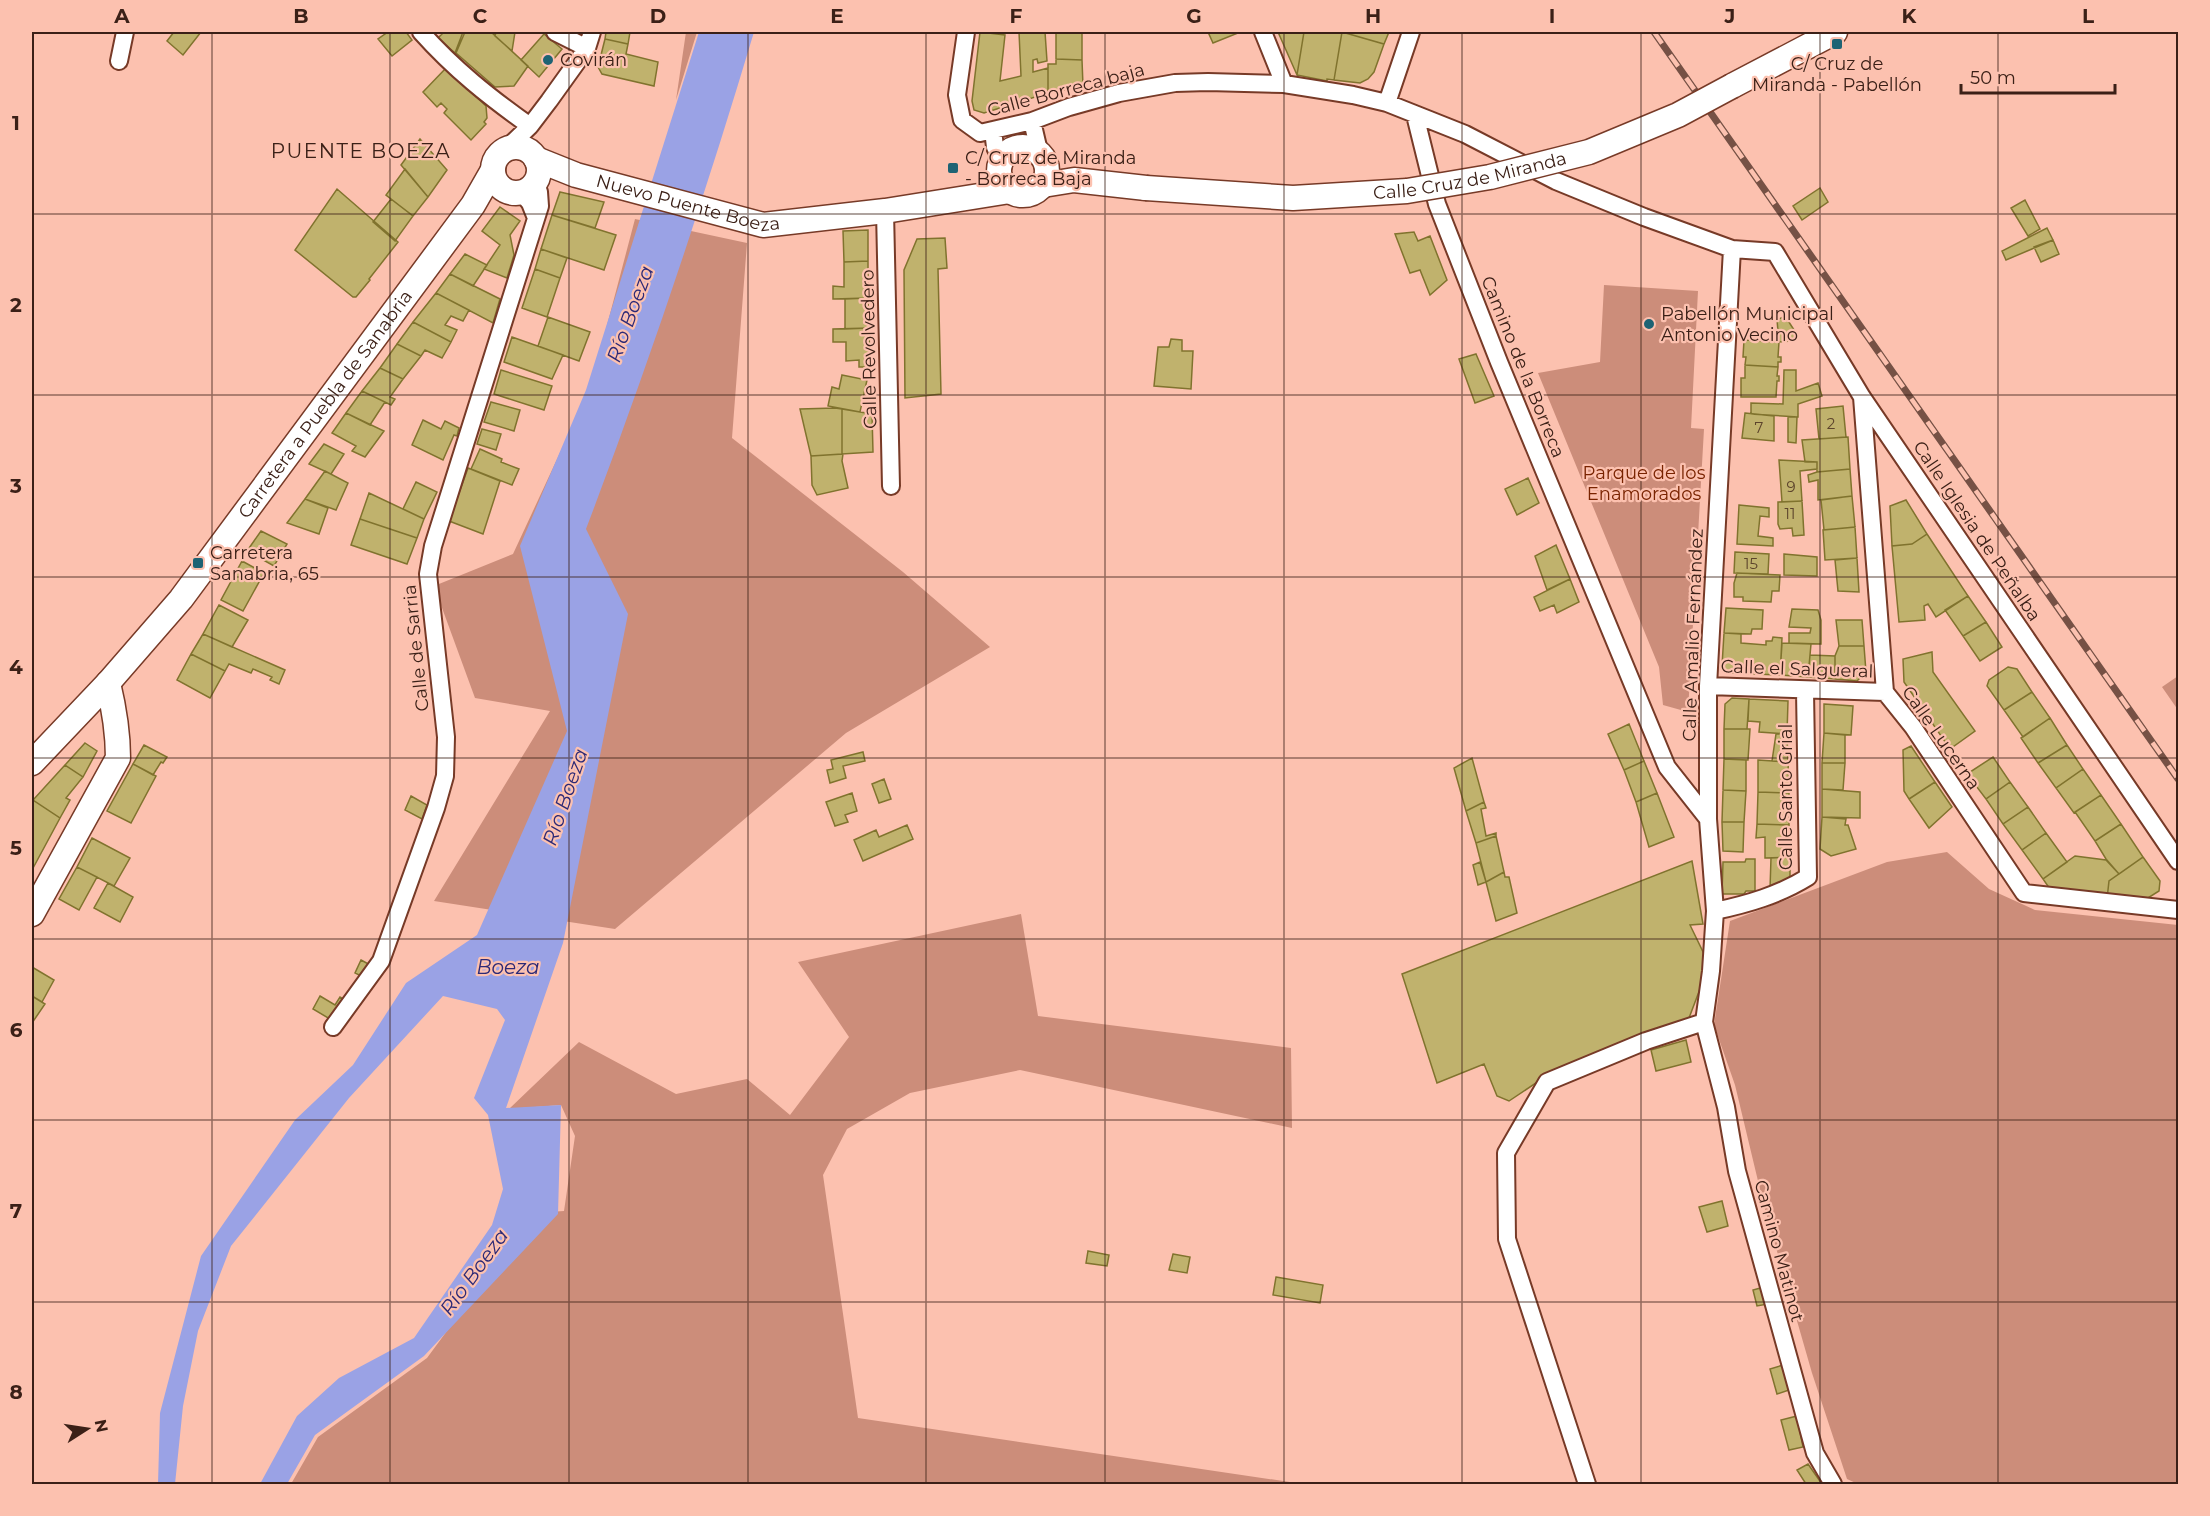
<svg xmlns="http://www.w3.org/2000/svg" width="2210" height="1516" viewBox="0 0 2210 1516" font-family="Montserrat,sans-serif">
<rect width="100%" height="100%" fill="#fcc1af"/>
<path fill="#cc8d7a" d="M686,32H697L676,100Z
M635,219L747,243L732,438L903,572L990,647L846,733L615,929L434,901L550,711L475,698L434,586L513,554L591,386Z
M1604,285L1698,291L1691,428L1704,429L1688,712L1663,705L1659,667L1538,373L1600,362Z
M2178,676V710L2162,687Z
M1947,852L1989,889L2035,910L2178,925V1482L2176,1484H1858L1847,1479L1812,1373L1764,1206L1735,1085L1714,1025L1730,921L1887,862Z
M1021,914L1038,1016L1291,1048L1292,1128L1020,1070L910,1093L847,1129L823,1175L858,1418L1303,1484H291L318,1437L427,1358L534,1213L564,1211L575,1136L561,1105L509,1109L579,1042L676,1094L747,1079L790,1115L849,1037L798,962Z"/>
<path fill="#9aa2e5" d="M699,32H754C704,199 648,366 586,529L628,614L563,943L506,1108L561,1105L558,1214L424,1356L315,1435L287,1484H260L297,1416L339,1378L414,1338L492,1225L503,1189L488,1115L474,1098L505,1020L497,1009L443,996L349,1098L231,1246L198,1331L183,1406L175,1484H158L160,1413L201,1256L295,1120L353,1065L406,983L477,935L567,731L520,546L586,390Z"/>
<path fill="#c0b26d" stroke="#80732e" stroke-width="1.5" d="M174,32H201L183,55L167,41Z
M388,32H406L412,40L392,56L378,39Z
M438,32H463L455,53L438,38L442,34Z
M465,32H491L528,66L514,86L495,87L456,53Z
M496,32H515L512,51L495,36Z
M606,32H630L628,44L605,39Z
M980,32L1005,35L1000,81L1021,76L1019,32H1045L1047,61L1038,63L1037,59L1033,60V72L1048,68V93L984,113L974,110L972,101Z
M1056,32H1082V60L1056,59Z
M1208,32H1237L1238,33L1213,43Z
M1278,32H1304L1297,75Z
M1304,32H1342L1334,80L1327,79V81L1297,75Z
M1342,32L1384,44L1374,72L1368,79L1360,83L1334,80Z
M1342,32H1389L1384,44Z
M544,34L562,49L539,77L521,60Z
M605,39L628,44L626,54L658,62L654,86L602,74L598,67Z
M1056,59L1082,60L1083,86L1048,93V64H1056Z
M446,68L486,106L487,118L484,122L486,124L471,140L444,113L447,109L441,103L437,107L423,92Z
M420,139L447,170L428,197L401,165Z
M405,169L428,197L413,216L386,195Z
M1820,188L1828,202L1802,220L1793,206Z
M337,189L398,242L369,279L370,280L356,297H353L295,250Z
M560,192L604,202L595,228L552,215Z
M391,199L413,216L395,241L373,222Z
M2025,200L2040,229L2028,236L2011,208Z
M500,207L520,221L510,235L514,255L507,278L484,269L500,245L482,231Z
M552,215L616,235L604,270L541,249Z
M2047,228L2053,240L2006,260L2002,251Z
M868,230V261L844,262L843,231Z
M1414,232L1418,241L1430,236L1447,280L1430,295L1420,270L1410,273L1395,234Z
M945,238L947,268L938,269L941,394L905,398L904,270L917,239Z
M2053,240L2059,254L2041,262L2034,247Z
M541,249L567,258L560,278L535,269Z
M465,254L487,265L473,286L450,274Z
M868,261V298L833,299V286L844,287V262Z
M535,269L560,278L547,317L522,308Z
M450,274L500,299L493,323L436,293Z
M436,293L469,310L463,321L451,316L445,325L457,330L451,342L413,322Z
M868,298L869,328L845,329V299Z
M1785,316L1798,336L1791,341L1779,342L1777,320Z
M548,317L590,332L579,361L538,346Z
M413,322L451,342L442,358L425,350L421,356L397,344Z
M869,328L870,367H859V360L846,361V342H833V329Z
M512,337L563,355L552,379L504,362Z
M1171,339L1182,340V351H1193L1191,389L1154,386L1158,347H1169Z
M1744,340L1779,342L1778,357H1781V362H1778V367L1745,365L1746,357H1743Z
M397,344L421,356L403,379L380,368Z
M1476,354L1494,396L1475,403L1459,359Z
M1745,365L1778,367L1777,376H1779V381H1777L1776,397H1741V378H1745Z
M380,368L403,379L390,397L395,399L391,405L362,391Z
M501,370L552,386L544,410L494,394Z
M1784,370H1796V391L1818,383L1822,396L1798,404V417L1751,414V403L1783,404Z
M842,375L867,380L860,412L828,406L832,387L839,389Z
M362,391L385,402L370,425L346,413Z
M491,402L520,410L514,431L484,422Z
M1843,406L1846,437L1819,439L1816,409Z
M835,408L842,409V454L811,456L800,409Z
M842,409L872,414L873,452L842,454Z
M346,413L384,431L365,457L352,451L356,446L332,433Z
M1745,413L1774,416V441L1742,438Z
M1788,417H1797L1796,443L1788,442Z
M423,420L441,429L445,421L459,428L457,436L454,435L443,460L412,445Z
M482,429L501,434L496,450L477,444Z
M1848,437L1850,469L1817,472V462H1805L1802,440Z
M324,444L344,454L331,474L309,464Z
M480,449L502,459L501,462L519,469L512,485L471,469Z
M843,454L842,461L848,488L817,495L812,485L811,456Z
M1779,460L1817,462V469L1800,471L1802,501L1782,502Z
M468,468L500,481L483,534L449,521Z
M1850,469L1852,496L1818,500V480L1809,482L1808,475L1817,472Z
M325,471L348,483L336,510L305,499Z
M1528,478L1539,503L1517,515L1505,489Z
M416,482L437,492L424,519L403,509Z
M369,493L424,519L417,538L360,519Z
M1852,496L1855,527L1824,530L1821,500Z
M305,499L328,508L319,534L287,523Z
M1906,500L1927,534L1912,544L1892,546L1890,506Z
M1802,501L1804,535L1793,536L1792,528L1780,529L1778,524V502Z
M1739,505L1769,508V517L1760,516L1758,536L1773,538V546L1737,544Z
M360,519L417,538L407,564L351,545Z
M1855,527L1857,558L1825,560L1823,530Z
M261,531L287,544L274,566L247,551Z
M1927,534L1968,596L1936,617L1928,604L1924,606L1925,620L1899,622L1892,546L1912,544Z
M1556,545L1570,579L1547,590L1535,556Z
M1735,552L1769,554L1768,574L1734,573Z
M1784,554L1817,557V576L1784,575Z
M1857,558L1859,592L1838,591L1835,560Z
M242,561L264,573L243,611L221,600Z
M1737,573L1780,575L1779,591H1772L1771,602L1743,601V597H1734V583Z
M1570,579L1579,602L1557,613L1554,605L1540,611L1534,597Z
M1968,596L1986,622L1963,636L1945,610Z
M219,605L248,620L232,647L203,634Z
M1726,608L1763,610L1762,629H1752L1751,634L1724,633Z
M1792,609L1818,610L1821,620V644L1789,643V633H1810L1811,628L1789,627Z
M1836,620H1862L1864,646H1839Z
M1986,622L2002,647L1980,661L1963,636Z
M1724,633L1741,634V643L1766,645V641H1772L1773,637L1782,638L1780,675L1728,673L1722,666Z
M203,634L285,670L279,684L270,680L272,677L253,669L251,673L229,664L225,671L191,654Z
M1782,643L1811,644L1808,677L1780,675Z
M1839,646H1864L1866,672L1857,681L1835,679V656Z
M1932,652L1933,672L1975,731L1950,749L1904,682L1903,659Z
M191,654L225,671L210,698L177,680Z
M1810,655L1835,656V679L1808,677Z
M2008,667L2017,669L2032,692L2004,710L1987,686L1989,680Z
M2032,692L2050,718L2023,737L2004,710Z
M1732,698L1749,699L1747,729H1724L1725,704Z
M1749,699L1788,701L1787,734L1759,732L1760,722L1748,721Z
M1824,704L1853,706L1851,735L1824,733Z
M2050,718L2067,745L2038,763L2021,738Z
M1629,724L1644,761L1624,770L1608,734Z
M1724,729H1750L1748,760L1724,759Z
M1824,733L1845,735V763H1822Z
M1776,734H1787L1788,762L1772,761Z
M85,743L97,751L83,777L65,765Z
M144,745L167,757L163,763L161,762L153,775L133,764Z
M2067,745L2083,769L2056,788L2038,763Z
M1911,746L1935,782L1909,799L1904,791L1903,750Z
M863,752L865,761L843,766L846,778L830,783L827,770L833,769L831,760Z
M1993,757L2010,782L1986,799L1967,774Z
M1472,758L1484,802L1466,811L1454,768Z
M1724,759L1746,760V791L1723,790Z
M1758,760L1788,762L1789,793L1758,792Z
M1644,761L1657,793L1636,802L1624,770Z
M1822,763H1845L1843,790L1822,789Z
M133,764L156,776L131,823L107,811Z
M65,765L83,777L66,798L70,800L60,818L33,800Z
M2083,769L2101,795L2074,813L2056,788Z
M884,779L891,799L879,803L872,784Z
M1935,782L1952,807L1929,828L1909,799Z
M2010,782L2028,807L2003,824L1986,799Z
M1822,789L1860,792V818L1822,817Z
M1723,790L1746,791L1744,822H1722Z
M1758,792L1789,793V825L1757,824Z
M852,793L857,811L845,815L848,822L835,826L826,802Z
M1657,793L1674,837L1649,847L1636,802Z
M2101,795L2121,824L2095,841L2075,812Z
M411,796L427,805L422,819L405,810Z
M33,800L60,818L32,870V802Z
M1484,802L1486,808L1481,809L1486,836L1496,833V836L1476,843L1466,811Z
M2028,807L2046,833L2022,850L2003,824Z
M1822,817L1846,819L1845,825H1848L1856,849L1831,856L1820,849Z
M1722,822H1744L1743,852L1723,851Z
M1757,824L1789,825L1790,857L1765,858V837L1756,838Z
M2121,824L2143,857L2119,874L2106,859L2095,841Z
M907,825L913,839L863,861L854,840L876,830L879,837Z
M2046,833L2067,862L2043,879L2022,850Z
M1496,836L1504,872L1486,882L1476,843Z
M92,838L130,858L114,886L77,867Z
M2075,856L2106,860L2119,874L2109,881L2107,899L2052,892L2043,879Z
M1790,857V880L1770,889L1771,858Z
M2143,857L2160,881L2159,891L2140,903L2107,899L2109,881Z
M1746,859H1755V891H1746L1744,894H1722L1723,862H1745Z
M1692,861L1703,924L1690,925L1705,956L1703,981L1689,1018L1548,1075L1509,1101L1497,1096L1484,1064L1437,1083L1402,974Z
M1480,862L1486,882L1478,885L1473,865Z
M77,867L97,877L79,910L59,899Z
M1504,872L1505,877H1509L1517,913L1496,921L1486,882Z
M108,883L133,897L120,922L94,908Z
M361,960L374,967L367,979L355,973Z
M32,967L54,980L42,1002L32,996Z
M32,996L45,1004L32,1023Z
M320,996L335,1005L340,997L350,1003L335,1022L313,1009Z
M1686,1040L1691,1062L1656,1071L1651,1050Z
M1722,1201L1728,1226L1707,1232L1699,1207Z
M1088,1251L1109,1255L1107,1266L1086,1263Z
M1173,1254L1190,1257L1187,1273L1169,1270Z
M1276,1277L1323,1285L1320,1303L1273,1295Z
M1764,1287L1768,1304L1757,1306L1753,1290Z
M1783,1365L1789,1390L1777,1394L1770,1369Z
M1797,1416L1803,1447L1789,1450L1781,1420Z
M1808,1464L1822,1484H1806L1797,1470Z"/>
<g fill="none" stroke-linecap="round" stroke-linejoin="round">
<defs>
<path id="street" d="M421,32C454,69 489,97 530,126
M555,32L587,48
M966,32L957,95L962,120L980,133L1032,121L1069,107L1119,93L1175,83L1208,82L1284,84L1353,95L1387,103L1465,134L1556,181L1644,217L1732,249L1775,252L1862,397L2178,861
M1263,32L1284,84
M119,61L125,32
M1387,103L1411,32
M1415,115L1437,204L1499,362L1667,767L1708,819
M1032,121L1039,151
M993,130L995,147L1001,160
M505,150L530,126L549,101L587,48L592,32
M521,192L530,203L536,218
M885,211L891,486
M1732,249L1708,686V819L1715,911L1711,971L1704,1022L1726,1107L1737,1171L1815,1453L1833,1484
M1862,397L1885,692L1913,727L2024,893L2178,910
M1708,686L1885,692
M1715,911C1748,904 1779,895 1808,877L1805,691
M333,1027L381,961L436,808L445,776L446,737L428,574L433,546L540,206L539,192L535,182
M1587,1484L1507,1239L1506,1153L1547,1082L1646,1041L1704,1022"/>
<g id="secondary">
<path d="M1732,86L1835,32"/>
<circle cx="1023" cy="171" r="24"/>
<circle cx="516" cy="170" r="23"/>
<path id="s1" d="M536,159L576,175L763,225L885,211L1010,191"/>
<path d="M1043,185L1074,180L1146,188"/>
<path id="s2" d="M32,763L108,683L181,599L473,205L493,170"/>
<path d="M32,914L118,758C118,732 114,708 108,683"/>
</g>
</defs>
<use href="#street" stroke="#773a27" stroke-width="20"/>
<use href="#secondary" stroke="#773a27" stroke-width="27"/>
<use href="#street" stroke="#fff" stroke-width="16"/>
<use href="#secondary" stroke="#fff" stroke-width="24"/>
<defs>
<path id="rail" d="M1654,32L2178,779"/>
</defs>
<use href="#rail" stroke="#765145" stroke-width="7"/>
<use href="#rail" stroke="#fcc1af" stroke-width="4.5" stroke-dasharray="14" stroke-linecap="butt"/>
<defs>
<g id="secondary-bridge">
<path id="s3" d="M1146,188L1293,198L1407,191L1490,177L1589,152L1678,115L1732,86"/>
</g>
</defs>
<use href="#secondary-bridge" stroke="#773a27" stroke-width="27" stroke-linecap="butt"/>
<use href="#secondary-bridge" stroke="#fff" stroke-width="24"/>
</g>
<path fill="none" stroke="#3b2017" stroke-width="1.5" stroke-opacity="0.55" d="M212,32V1484M390,32V1484M569,32V1484M748,32V1484M926,32V1484M1105,32V1484M1284,32V1484M1462,32V1484M1641,32V1484M1820,32V1484M1998,32V1484M32,214H2178M32,395H2178M32,577H2178M32,758H2178M32,939H2178M32,1120H2178M32,1302H2178"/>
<g fill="#1e6374" stroke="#fcc1af" stroke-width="2">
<rect x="1831" y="38" width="12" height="12" rx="3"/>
<circle cx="548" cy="60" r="6"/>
<rect x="947" y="162" width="12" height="12" rx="3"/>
<circle cx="1649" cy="324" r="6"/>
<rect x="192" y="557" width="12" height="12" rx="3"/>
</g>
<g text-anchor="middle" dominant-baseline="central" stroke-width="4.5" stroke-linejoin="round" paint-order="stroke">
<g font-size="15" fill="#5c442c">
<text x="1831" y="423">2</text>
<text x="1759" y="427">7</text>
<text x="1791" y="486">9</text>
<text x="1790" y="513">11</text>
<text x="1751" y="563">15</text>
</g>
<g font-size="18" fill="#3b2017" stroke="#fcc1af" text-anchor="start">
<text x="560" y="60">Covirán</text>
<text x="1837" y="64" text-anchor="middle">C/ Cruz de<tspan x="1837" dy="21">Miranda - Pabellón</tspan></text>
<text x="965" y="158">C/ Cruz de Miranda<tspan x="965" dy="21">- Borreca Baja</tspan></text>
<text x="1661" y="314">Pabellón Municipal<tspan x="1661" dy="21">Antonio Vecino</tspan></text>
<text x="210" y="553">Carretera<tspan x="210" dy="21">Sanabria, 65</tspan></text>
</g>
<g font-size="18" fill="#3b2017" stroke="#fcc1af">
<text transform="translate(1066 90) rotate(-15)">Calle Borreca baja</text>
<text stroke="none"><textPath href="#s3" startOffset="326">Calle Cruz de Miranda</textPath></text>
<text stroke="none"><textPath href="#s1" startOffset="159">Nuevo Puente Boeza</textPath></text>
<text transform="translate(869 349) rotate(-91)">Calle Revolvedero</text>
<text transform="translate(1523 367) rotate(68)">Camino de la Borreca</text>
<text stroke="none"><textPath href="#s2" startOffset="464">Carretera a Puebla de Sanabria</textPath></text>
<text transform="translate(1977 531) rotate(56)">Calle Iglesia de Peñalba</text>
<text transform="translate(1693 635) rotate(-88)">Calle Amalio Fernández</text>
<text transform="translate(416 648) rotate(-96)">Calle de Sarria</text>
<text transform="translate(1797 669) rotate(2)">Calle el Salgueral</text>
<text transform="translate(1941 738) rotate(55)">Calle Lucerna</text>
<text transform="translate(1786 797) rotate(-90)">Calle Santo Grial</text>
<text transform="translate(1779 1251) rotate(75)">Camino Matinot</text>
</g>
<g font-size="18" fill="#792300" stroke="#fcc1af">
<text x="1644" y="473">Parque de los<tspan x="1644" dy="21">Enamorados</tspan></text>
</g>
<g font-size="20" letter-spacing="1.5" fill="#3b2017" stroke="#fcc1af">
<text x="361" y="151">PUENTE BOEZA</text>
</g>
<g font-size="20" font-style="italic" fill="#2c2976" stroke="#fcc1af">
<text transform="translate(630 314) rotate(-70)">Río Boeza</text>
<text transform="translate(565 797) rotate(-71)">Río Boeza</text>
<text x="508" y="967">Boeza</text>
<text transform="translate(474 1272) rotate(-54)">Río Boeza</text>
</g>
</g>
<rect width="2210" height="1516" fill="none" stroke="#fcc1af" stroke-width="66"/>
<g transform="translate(87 1429) rotate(78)" stroke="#fcc1af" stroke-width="4.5" paint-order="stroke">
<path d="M0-4.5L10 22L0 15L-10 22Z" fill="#3b2017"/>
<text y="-9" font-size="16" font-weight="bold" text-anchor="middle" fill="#3b2017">N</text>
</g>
<path d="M1961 84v9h154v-9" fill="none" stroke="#3b2017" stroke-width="3"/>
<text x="1970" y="84" font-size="18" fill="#3b2017" stroke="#fcc1af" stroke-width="4.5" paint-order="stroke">50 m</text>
<rect x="33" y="33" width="2144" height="1450" fill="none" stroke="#3b2017" stroke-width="2"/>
<g font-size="20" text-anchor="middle" font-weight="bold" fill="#3b2017">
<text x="122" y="23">A</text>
<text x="301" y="23">B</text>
<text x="480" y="23">C</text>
<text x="658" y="23">D</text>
<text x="837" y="23">E</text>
<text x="1016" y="23">F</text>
<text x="1194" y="23">G</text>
<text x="1373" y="23">H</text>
<text x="1552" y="23">I</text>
<text x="1730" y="23">J</text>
<text x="1909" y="23">K</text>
<text x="2088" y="23">L</text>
<text x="16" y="130">1</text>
<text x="16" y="312">2</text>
<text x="16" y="493">3</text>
<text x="16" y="674">4</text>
<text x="16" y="855">5</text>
<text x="16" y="1037">6</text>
<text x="16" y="1218">7</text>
<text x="16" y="1399">8</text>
</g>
</svg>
